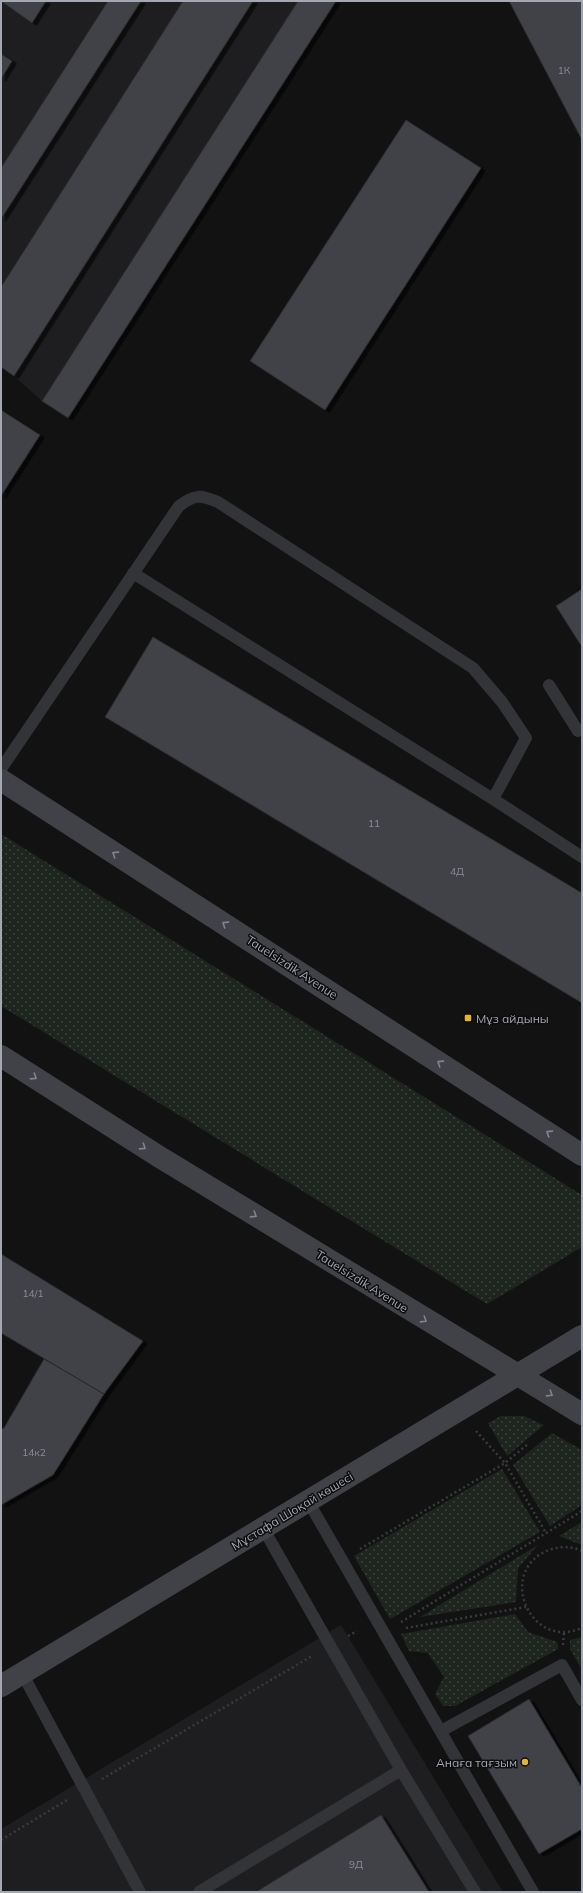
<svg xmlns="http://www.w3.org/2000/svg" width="583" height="1893" viewBox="0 0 583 1893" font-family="Mulish,sans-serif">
<defs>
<pattern id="grass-dots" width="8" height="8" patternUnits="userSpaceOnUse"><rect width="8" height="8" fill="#1e251f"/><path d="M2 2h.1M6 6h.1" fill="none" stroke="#3c423d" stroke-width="1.8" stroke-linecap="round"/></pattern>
<filter id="shadow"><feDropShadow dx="4.5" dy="2.5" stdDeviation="0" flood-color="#0009"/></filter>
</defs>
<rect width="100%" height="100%" fill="#121213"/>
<path fill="#1e1e20" d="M1,1H336L68,418L42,401L14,376L1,367Z
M341,1625L503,1892H1V1829Z"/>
<path fill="url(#grass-dots)" d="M1,834L582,1195V1247L487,1304L1,1006Z
M501,1416H524L544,1425L507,1456L488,1423Z
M552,1433L582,1450V1505L550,1526L513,1465Z
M502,1469L540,1532L390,1619L354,1556Z
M582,1522V1545L559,1536Z
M538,1545L518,1568L516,1602L420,1617Z
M515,1614L528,1632L557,1642L558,1649L455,1706H443L435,1694L444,1677L428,1653L409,1651L401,1634Z
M582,1637V1670L570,1649V1640Z"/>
<path fill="#414246" stroke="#2c2c2f" filter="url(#shadow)" d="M1,1H46L32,23Z
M108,1H141L1,219V168Z
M183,1H253L14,376L1,367V287Z
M298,1H336L68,418L42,401Z
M509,1H582V140Z
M1,54L12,61L1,79Z
M406,120L481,168L325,410L250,361Z
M1,410L40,435L1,496Z
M582,589V647L556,606Z
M153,637L582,893V1003L105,717Z
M1,1254L143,1341L104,1394L1,1333Z
M44,1359L104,1394L53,1475L1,1505V1429L4,1428Z
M529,1699L582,1788V1829L539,1854L468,1736Z
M381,1815L429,1892H256L347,1836Z"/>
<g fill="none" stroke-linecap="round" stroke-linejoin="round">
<path stroke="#393a3f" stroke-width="2.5" stroke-dasharray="2 3" stroke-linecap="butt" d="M476,1431L505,1463L546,1533
M360,1549L505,1463L528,1444
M582,1551C572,1546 560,1546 549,1550C496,1570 529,1651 582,1628
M401,1622L582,1511
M406,1628L526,1607
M348,1636L357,1631
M563,1645L564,1632
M102,1779L312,1656
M1,1840L67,1800"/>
<path stroke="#333438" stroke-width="12" d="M133,573L493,799L582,857
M549,685L578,731L582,729
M1,769L179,506C195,494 201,495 218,502L473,668L502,702L526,738L493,799
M308,1501L533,1892
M263,1528L401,1770L475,1892
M22,1673L140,1892
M441,1731L562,1665L582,1700
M199,1892L401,1770"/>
<path stroke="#414248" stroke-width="22" d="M1,780L582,1155
M1,1056L158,1156L582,1414
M1,1686L582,1336"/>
</g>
<defs><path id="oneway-chevron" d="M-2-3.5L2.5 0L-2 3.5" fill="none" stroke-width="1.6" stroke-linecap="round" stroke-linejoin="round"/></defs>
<g stroke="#81848e">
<use href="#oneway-chevron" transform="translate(115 854) rotate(-147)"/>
<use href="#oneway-chevron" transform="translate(225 924) rotate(-147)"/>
<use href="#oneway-chevron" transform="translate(440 1063) rotate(-147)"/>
<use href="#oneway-chevron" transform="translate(34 1077) rotate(33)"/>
<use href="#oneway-chevron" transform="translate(549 1133) rotate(-147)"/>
<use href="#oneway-chevron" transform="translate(143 1147) rotate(33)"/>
<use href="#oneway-chevron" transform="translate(254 1215) rotate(32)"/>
<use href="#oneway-chevron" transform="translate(424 1320) rotate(32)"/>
<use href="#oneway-chevron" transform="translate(550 1394) rotate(32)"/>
</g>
<g fill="#e3b23a" stroke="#0d0d0e" stroke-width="1.5">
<rect x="464" y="1014" width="8" height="8" rx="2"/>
<circle cx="525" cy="1762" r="4"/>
</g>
<g text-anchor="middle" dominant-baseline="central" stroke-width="3" stroke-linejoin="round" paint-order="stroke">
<g font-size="10" fill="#8b8e98">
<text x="564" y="70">1К</text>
<text x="374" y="823">11</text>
<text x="457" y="871">4Д</text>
<text x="33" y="1293">14/1</text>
<text x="34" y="1452">14к2</text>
<text x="356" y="1864">9Д</text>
</g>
<g font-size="12" fill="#a4a8b3" stroke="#0d0d0e">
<text transform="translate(292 967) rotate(33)">Tauelsizdik Avenue</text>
<text transform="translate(362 1281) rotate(32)">Tauelsizdik Avenue</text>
<text transform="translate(292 1511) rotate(-31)">Мұстафа Шоқай көшесі</text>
</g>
<g font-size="12" fill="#a4a8b3" stroke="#0d0d0e" text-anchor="start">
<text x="476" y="1018">Мұз айдыны</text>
<text x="517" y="1762" text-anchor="end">Анаға тағзым</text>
</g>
</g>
<rect width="583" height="1893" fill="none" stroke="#a4a8b3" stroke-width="4"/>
</svg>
